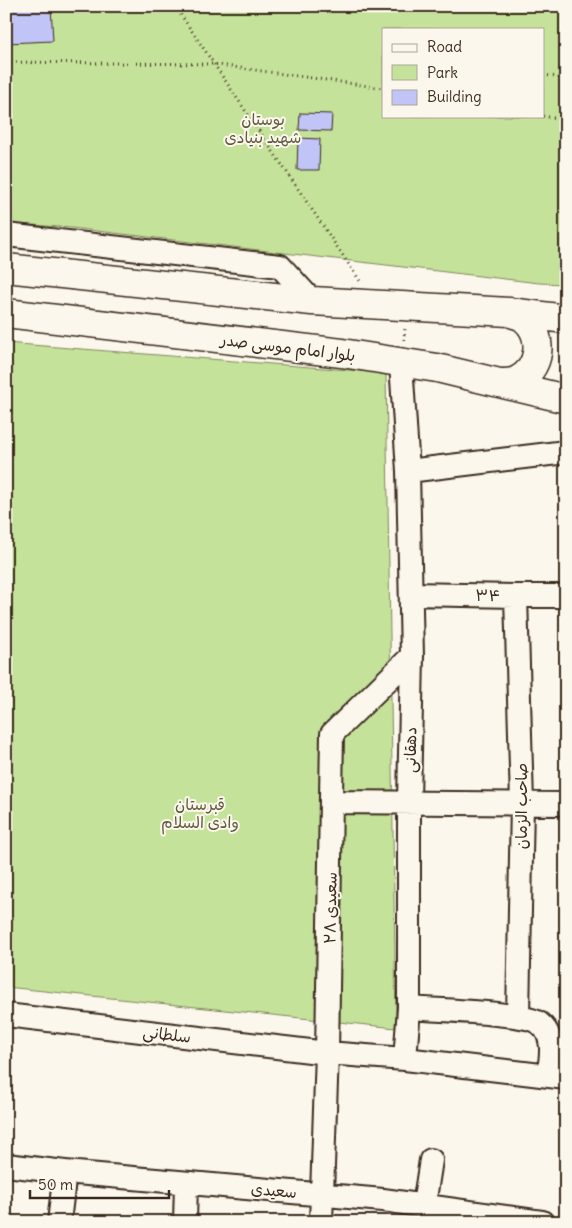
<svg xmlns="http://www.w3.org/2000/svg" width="572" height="1228" viewBox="0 0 572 1228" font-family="Delius,'Playpen Sans Arabic',sans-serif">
<rect width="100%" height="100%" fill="#fbf7ec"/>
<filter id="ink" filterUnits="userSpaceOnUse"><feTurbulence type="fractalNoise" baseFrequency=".02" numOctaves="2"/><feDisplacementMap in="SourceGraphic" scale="10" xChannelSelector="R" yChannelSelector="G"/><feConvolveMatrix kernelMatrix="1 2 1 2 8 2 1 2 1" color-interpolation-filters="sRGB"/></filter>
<g filter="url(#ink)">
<path fill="#c5e29a" stroke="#80865c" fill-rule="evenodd" d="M6,6H566V284L539,283L72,228L6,223ZM383,29H543V116H383Z
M6,343L386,373L396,1028L6,987Z"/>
<path fill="#c0c4f6" stroke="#3b2a1e" d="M51,6L53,41L6,43V8Z
M300,113L332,114L331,131L299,130Z
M298,138L320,139L319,170H297Z"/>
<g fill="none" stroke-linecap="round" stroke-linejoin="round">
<defs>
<path id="minor" d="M6,235L280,266L312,301
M408,471L566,452
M411,594L516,596H566
M516,596L522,803L518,1016
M331,802L566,804
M409,1008C432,1010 524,1012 539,1023C556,1036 551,1058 548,1076
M6,1015L327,1053L405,1059L409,1008V801L412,656L408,471L401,363
M405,1059L566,1078
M6,1165L65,1172L383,1200L542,1222
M424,1205L431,1160
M59,1222L65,1172
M185,1222L186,1183
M321,1222L327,1053L332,734L412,656"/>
<path id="major" d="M6,268L312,301L509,312L566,319
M6,313L342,353L437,368L566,399
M500,383C505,383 511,383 516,381C541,370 545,335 524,318C520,315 513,314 509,312"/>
</defs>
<use href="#minor" stroke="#3b2a1e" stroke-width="26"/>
<use href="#major" stroke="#3b2a1e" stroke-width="31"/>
<path stroke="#3b2a1e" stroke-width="3" stroke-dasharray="1 4" stroke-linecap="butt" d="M175,6L360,281
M6,62L212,64L383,88
M543,75L566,78
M543,116L566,120
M404,340L405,327"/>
<use href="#minor" stroke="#fbf7ec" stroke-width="22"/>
<use href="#major" stroke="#fbf7ec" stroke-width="28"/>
</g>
</g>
<g text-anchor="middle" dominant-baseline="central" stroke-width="4" stroke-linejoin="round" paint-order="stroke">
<g font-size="16" fill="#5e583d" stroke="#fbf7ec">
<text x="263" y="119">بوستان<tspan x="263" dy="18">شهید بنیادی</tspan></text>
<text x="200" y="804">قبرستان<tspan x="200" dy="18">وادی السلام</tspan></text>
</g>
<g font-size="16" fill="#3b2a1e" stroke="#fbf7ec">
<text transform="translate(288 347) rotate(7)">بلوار امام موسی صدر</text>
<text transform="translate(488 595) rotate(1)">۳۴</text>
<text transform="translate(410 750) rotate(-89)">دهقانی</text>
<text transform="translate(521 806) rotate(-90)">صاحب الزمان</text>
<text transform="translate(330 908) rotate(-89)">سعیدی ۲۸</text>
<text transform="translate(167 1034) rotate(7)">سلطانی</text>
<text transform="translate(274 1190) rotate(5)">سعیدی</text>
</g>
</g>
<rect width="572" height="1228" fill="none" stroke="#fbf7ec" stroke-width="25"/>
<rect x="12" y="12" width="547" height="1203" fill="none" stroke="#3b2a1e" stroke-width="2" filter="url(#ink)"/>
<rect x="382" y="28" width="162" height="90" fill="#fbf7ec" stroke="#aea59a"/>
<rect x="392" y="44" width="25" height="8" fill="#fbf7ec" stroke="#aea59a"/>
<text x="427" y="52" font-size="15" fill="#3b2a1e">Road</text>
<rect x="392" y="65" width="25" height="15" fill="#c5e29a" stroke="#aea59a"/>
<text x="427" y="78" font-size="15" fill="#3b2a1e">Park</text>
<rect x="392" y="90" width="25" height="15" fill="#c0c4f6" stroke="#aea59a"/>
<text x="427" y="102" font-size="15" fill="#3b2a1e">Building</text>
<path d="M30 1190v8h139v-8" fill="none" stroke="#3b2a1e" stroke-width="2.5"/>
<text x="38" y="1190" font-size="15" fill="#3b2a1e" stroke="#fbf7ec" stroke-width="4" paint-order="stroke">50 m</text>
</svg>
